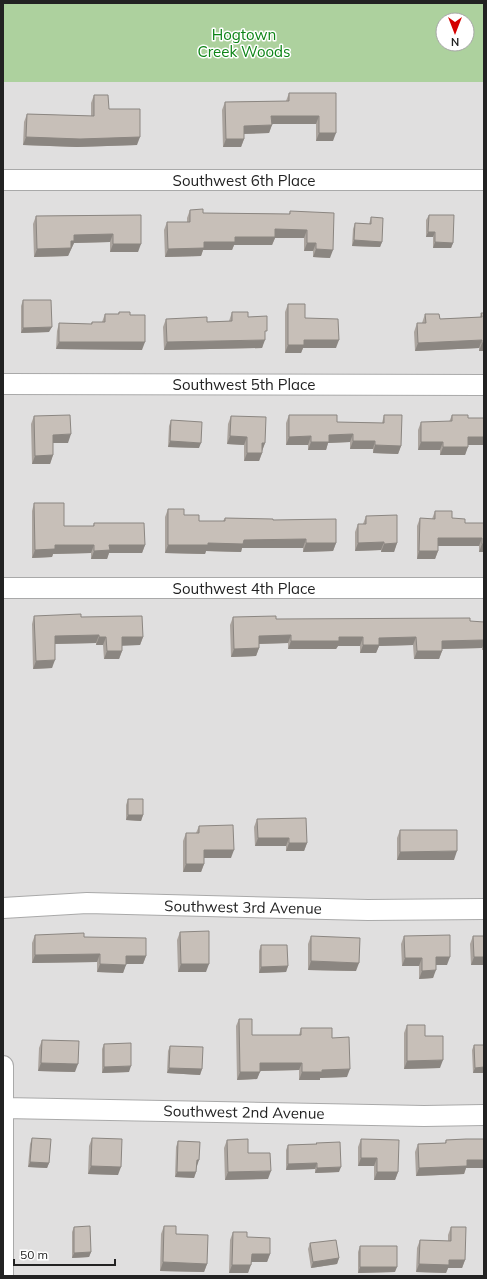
<svg xmlns="http://www.w3.org/2000/svg" width="487" height="1279" viewBox="0 0 487 1279" font-family="Mulish,sans-serif">
<rect width="100%" height="100%" fill="#f2efe9"/>
<path fill="#e0dfdf" d="M3,82H484V1276H3Z"/>
<path fill="#add19e" fill-rule="evenodd" d="M3,3H484V82H3ZM443,20H467V44H443Z"/>
<g fill="none" stroke-linecap="round" stroke-linejoin="round">
<defs>
<path id="minor" d="M3,180H484
M3,384L484,385
M3,588H484
M3,908L87,903L368,910L484,909
M3,1066V1276
M4,1108L424,1116L484,1115"/>
</defs>
<use href="#minor" stroke="#a9a9a9" stroke-width="22"/>
<use href="#minor" stroke="#fff" stroke-width="20"/>
</g>
<path fill="#aba49e" d="M289,93H336L333,141H316V124H272L269,133L244,134V139L241,147H223L222,110L225,102L286,101Z
M94,95L109,109L137,145L77,147L23,145L24,122L27,114L91,116V103Z
M190,210L203,213L289,214L290,211L330,258L313,257V251H304V238H275L272,245H234L232,250H203L201,256L165,257L164,230L167,222H187V218Z
M141,215L138,252H110V242L74,243L68,256L34,257L33,224L36,216Z
M429,215L453,243L451,248H433V237H426V220Z
M371,217L382,242L380,247L352,246L353,229L355,223L369,224Z
M23,300L49,332L21,333V306Z
M288,304L305,318L336,348H303L301,353H285V312Z
M119,312L130,315L142,350L56,349L57,331L59,323L91,324L92,322H102L105,314H118Z
M232,312L248,317L265,336L262,348L164,350L163,327L166,319L207,322L229,321Z
M481,313H484V351H479V348L415,351L414,332L417,323H422L425,314L440,319L480,317Z
M289,415L337,422L382,423L384,415L401,446L398,454L373,453V449H350V442L328,443L326,450H308V445H286V423Z
M452,415L468,445L465,455H440V450H418V430L421,422H449Z
M34,416L68,443H53V455L50,464H32L31,424Z
M231,416L265,443L262,451V453L259,461H244V445L227,444L228,424Z
M171,420L199,448L168,447L169,426Z
M34,503L64,526H93L94,523L145,545L142,553H109L107,559H91V553L53,554L52,557L32,558V511Z
M168,509L199,521H223L225,518L273,520L336,543L333,551L303,552V548H242L241,552L206,551L205,554L165,553V517Z
M435,511L452,518L465,523H484V552H479V546H438V551L435,559H417V526L420,518L432,519Z
M366,516L397,543L394,552H381V550L355,551V532L358,524H363Z
M34,616L81,617L143,637L140,645H122V651L119,659H104L103,645H96V643L55,644L52,668L33,669L32,624Z
M233,617L276,619L484,622V650H482V648L442,649V651L439,659H414L413,645L379,646L376,653H360V646H338L336,649H288V643L259,644V648L256,656L231,657L230,625Z
M128,799L143,815L141,821L126,820V805Z
M257,819L307,843L304,851H286V846H255L254,827Z
M199,826L231,858H204V864L201,872H183V841L186,833H196Z
M400,830L454,860H397V838Z
M180,932L206,972H178L177,940Z
M35,935L84,937L146,956L143,964H126L123,973L97,972V962L32,963V943Z
M311,936L356,971L308,970V944Z
M404,936L447,965H436L433,978L419,979V966H402L401,944Z
M473,936H484V965H471L470,944Z
M261,945L288,966L286,972L259,973V951Z
M239,1019L252,1035H299L301,1028L332,1038L347,1077L320,1078V1080H299V1070L260,1071L257,1079L237,1080L236,1026Z
M407,1025L425,1036L440,1068L404,1069V1033Z
M42,1040L75,1072L38,1071L39,1048Z
M104,1044L129,1072L102,1073V1049Z
M474,1045H484V1073H473L472,1050Z
M170,1046L202,1069L200,1075L167,1073L168,1051Z
M32,1138L49,1163L47,1168L28,1167L30,1144Z
M92,1138L118,1175L88,1174L89,1146Z
M361,1139L398,1172L395,1180H374V1166H358V1147Z
M484,1139V1168H466L464,1174L416,1176L415,1152L418,1144L445,1143L446,1140Z
M227,1140L248,1153L268,1179L225,1180L224,1148Z
M178,1141L197,1166H196V1172L194,1178L175,1177L176,1147Z
M316,1143L339,1172L315,1173V1169L286,1170V1150L288,1145L316,1144Z
M164,1226L176,1234L207,1264L204,1272L160,1271L161,1234Z
M74,1227L91,1252L89,1257L72,1258V1232Z
M451,1227L465,1260L462,1268H448L446,1273L416,1272L417,1248L420,1240L448,1241V1235Z
M233,1232L247,1237L270,1254L267,1262H251L248,1273H229L230,1240Z
M310,1243L339,1258L337,1264L311,1268L308,1249Z
M360,1246L395,1272L358,1273V1252Z"/>
<path fill="#8b8681" d="M271,116H319L316,124H269Z
M272,125L269,133L241,134L244,126Z
M319,133H336L333,141H316Z
M26,137H140L137,145L77,147L23,145Z
M226,139H244L241,147H223Z
M275,229L307,230L304,238H275L272,245H234L232,250H203L201,256L165,257L168,249L204,242L235,237Z
M428,232H435L433,237H426Z
M113,234L110,242L74,243L68,256L34,257L37,249L74,235Z
M354,240L382,242L380,247L352,246Z
M435,242L453,243L451,248H433Z
M307,243H316L313,251H304Z
M113,244H141L138,252H110Z
M316,249L333,250L330,258L313,257Z
M52,327L49,332L21,333L23,328Z
M265,340L262,348L164,350L167,342Z
M304,340H339L336,348H303L301,353H285L288,345Z
M482,340L479,348L415,351L418,343Z
M59,342H145L142,350L56,349Z
M482,343H484V351H479Z
M71,434L68,443H50L53,435Z
M353,434L350,442L328,443L326,450H308L311,442L329,435Z
M230,436L247,437L244,445L227,444Z
M311,436L308,445H286L289,437Z
M468,437H484V445H465Z
M170,441L201,443L199,448L168,447Z
M353,441H375L373,449H350Z
M421,442H443L440,450H418Z
M262,443H265L262,451H259Z
M375,445L401,446L398,454L373,453Z
M443,447H468L465,455H440Z
M247,453H262L259,461H244Z
M53,455L50,464H32L35,456Z
M438,538H482L479,546H435Z
M306,539L303,548H242L241,552L206,551L205,554L165,553L168,545L208,543L244,540Z
M384,542L381,550L355,551L358,543Z
M306,543H336L333,551L303,552Z
M397,543L394,552H381L384,544Z
M482,544H484V552H479Z
M55,545H94L91,553L53,554L52,557L32,558L35,550Z
M109,545H145L142,553H109L107,559H91L94,551Z
M419,551H438L435,559H417Z
M99,635L96,643L52,644L55,636Z
M291,635L288,643L256,644L259,636Z
M99,637H106L103,645H96Z
M122,637H143L140,645L119,646Z
M339,637H363L360,646H338L336,649H288L291,641Z
M416,637L413,645L379,646L376,653H360L363,645L379,638Z
M484,640V644L482,648L439,649L442,641Z
M259,648L256,656L231,657L234,649Z
M107,651H122L119,659H104Z
M417,651H442L439,659H414Z
M55,660L52,668L33,669L36,661Z
M128,815H143L141,821L126,820Z
M258,838H289L286,846H255Z
M289,843H307L304,851H286Z
M204,850H234L231,858H201Z
M457,851L454,860H397L400,852Z
M186,864H204L201,872H183Z
M100,954L97,962L32,963L35,955Z
M126,956H146L143,964H123Z
M436,957H450L447,965H433Z
M474,957H484V965H471Z
M405,958H422L419,966H402Z
M311,961L359,963L356,971L308,970Z
M100,964L126,965L123,973L97,972Z
M181,964H209L206,972H178Z
M288,966L286,972L259,973L261,967Z
M436,970L433,978L419,979L422,971Z
M443,1060L440,1068L404,1069L407,1061Z
M41,1063L78,1064L75,1072L38,1071Z
M260,1063H302L299,1070L257,1071Z
M131,1066L129,1072L102,1073L104,1067Z
M484,1067V1073H473L475,1068Z
M169,1068L202,1069L200,1075L167,1073Z
M350,1069L347,1077L320,1078V1080H299L302,1072L322,1070Z
M240,1072H260L257,1079L237,1080Z
M361,1158H377L374,1166H358Z
M197,1160H199L197,1166L195,1165Z
M467,1160H484V1168H466L464,1174L416,1176L419,1168Z
M30,1162L49,1163L47,1168L28,1167Z
M317,1163L315,1169L286,1170L288,1164Z
M91,1166L121,1167L118,1175L88,1174Z
M341,1167L339,1172L315,1173L317,1168Z
M271,1171L268,1179L225,1180L228,1172Z
M177,1172H196L194,1178L175,1177Z
M377,1172H398L395,1180H374Z
M91,1252L89,1257L72,1258L74,1253Z
M252,1254H270L267,1262H249Z
M339,1258L337,1264L311,1268L313,1262Z
M449,1260H465L462,1268H448L446,1273L416,1272L419,1264Z
M163,1262L207,1264L204,1272L160,1271Z
M232,1265H251L248,1273H229Z
M360,1267H397L395,1272L358,1273Z"/>
<path fill="#c7bfb8" stroke="#8b8681" d="M289,93H336V133H319V116H271L272,125L244,126V139H226L225,102L289,101Z
M94,95H108L109,109H140V137L80,139L26,137L27,114L94,116Z
M203,209V213L290,214V211L334,213L333,250L316,249V243H307V230L275,229V237H235V242H204V248L168,249L167,222H190V210Z
M141,215V244H113V234L74,235V241H71V248L37,249L36,216Z
M429,215H454L453,243L435,242V232H428Z
M371,217L383,218L382,242L354,240L355,223L371,224Z
M23,300H51L52,327L23,328Z
M288,304H305V318L338,319L339,340H304V345H288Z
M119,312H130V315H145V342H59V323L92,324V322H105V314H119Z
M232,312H248V317L267,316V331H265V340L167,342L166,319L207,317V322L232,321Z
M481,313H484V343H482V340L418,343L417,323H426L425,314H439L440,319L482,317Z
M70,415L71,434L53,435V455L35,456L34,416Z
M289,415H337V422L384,423V415H402L401,446L375,445V441H353V434L329,435V442H311V436L289,437Z
M452,415H468V418H484V437H468V447H443V442H421V422L452,421Z
M231,416L266,417L265,443H262V453H247V437L230,436Z
M171,420L202,422L201,443L170,441Z
M34,503H64V526H94V523H144L145,545H109L110,550L94,551V545H55V549L35,550Z
M168,509H184V515H199V521H225V518L273,519V520L336,519V543H306V539L244,540L243,544L208,543V545H168Z
M435,511H452V518L465,519V523H484V544H482V538H438V551H419L420,518L435,519Z
M397,515V543L384,544V542L358,543V524H366V516Z
M81,614V617L142,616L143,637H122V651H107L106,637H99V635L55,636V660L36,661L34,616Z
M276,616V619L470,618V621L484,622V640L442,641V651H417L416,637L379,638V645H363V637H339V641H291V635L259,636V648L234,649L233,617Z
M128,799H143V815H128Z
M306,818L307,843H289V838H258L257,819Z
M233,825L234,850H204V864H186V833H199V826Z
M400,830H457V851L400,852Z
M209,931V964H181L180,932Z
M84,933V937L146,938V956H126V965L100,964V954L35,955V935Z
M450,935V957H436V970L422,971V958H405L404,936Z
M311,936L360,938L359,963L311,961Z
M473,936H484V957H474Z
M261,945H287L288,966L261,967Z
M239,1019H252V1035H301V1028H332V1038L349,1037L350,1069L322,1070V1072H302V1063H260V1072H240Z
M407,1025H425V1036H443V1060L407,1061Z
M42,1040L79,1041L78,1064L41,1063Z
M131,1043V1066L104,1067V1044Z
M474,1045H484V1067L475,1068Z
M170,1046L203,1047L202,1069L169,1068Z
M32,1138L51,1139L49,1163L30,1162Z
M92,1138L122,1139L121,1167L91,1166Z
M248,1139V1153H270L271,1171L228,1172L227,1140Z
M361,1139L399,1140L398,1172H377V1158H361Z
M466,1139H484V1160H467V1166L419,1168L418,1144L446,1143V1140Z
M178,1141L200,1142L199,1160H197L196,1172H177Z
M340,1142L341,1167L317,1168V1163L288,1164V1145L317,1144L316,1143Z
M90,1226L91,1252L74,1253V1227Z
M164,1226H176V1234L208,1235L207,1264L163,1262Z
M451,1227H466L465,1260H449V1265L419,1264L420,1240L451,1241Z
M233,1232H247V1237L270,1238V1254H252L251,1265H232Z
M336,1240L339,1258L313,1262L310,1243Z
M360,1246H397V1267H360Z"/>
<g text-anchor="middle" dominant-baseline="central" stroke-width="3" stroke-linejoin="round" paint-order="stroke">
<g font-size="15" fill="#0c8416" stroke="#fff">
<text x="244" y="34">Hogtown<tspan x="244" dy="17">Creek Woods</tspan></text>
</g>
<g font-size="15" fill="#222" stroke="#fff">
<text x="244" y="180">Southwest 6th Place</text>
<text x="244" y="384">Southwest 5th Place</text>
<text x="244" y="588">Southwest 4th Place</text>
<text transform="translate(243 907) rotate(1)">Southwest 3rd Avenue</text>
<text transform="translate(244 1112) rotate(1)">Southwest 2nd Avenue</text>
</g>
</g>
<rect width="487" height="1279" fill="none" stroke="#222222" stroke-width="8"/>
<g transform="translate(455 32) rotate(180)"><circle r="19" fill="#ffffff" stroke="#a7a7a7"/>
<path d="M0-3L7 15L0 10L-7 15Z" fill="#d40000"/>
<text y="-6" font-size="11" font-weight="bold" text-anchor="middle" fill="#222222">N</text>
</g>
<path d="M14 1259v6h101v-6" fill="none" stroke="#222222" stroke-width="2"/>
<text x="20" y="1259" font-size="12" fill="#222222" stroke="#ffffff" stroke-width="3" paint-order="stroke">50 m</text>
</svg>
